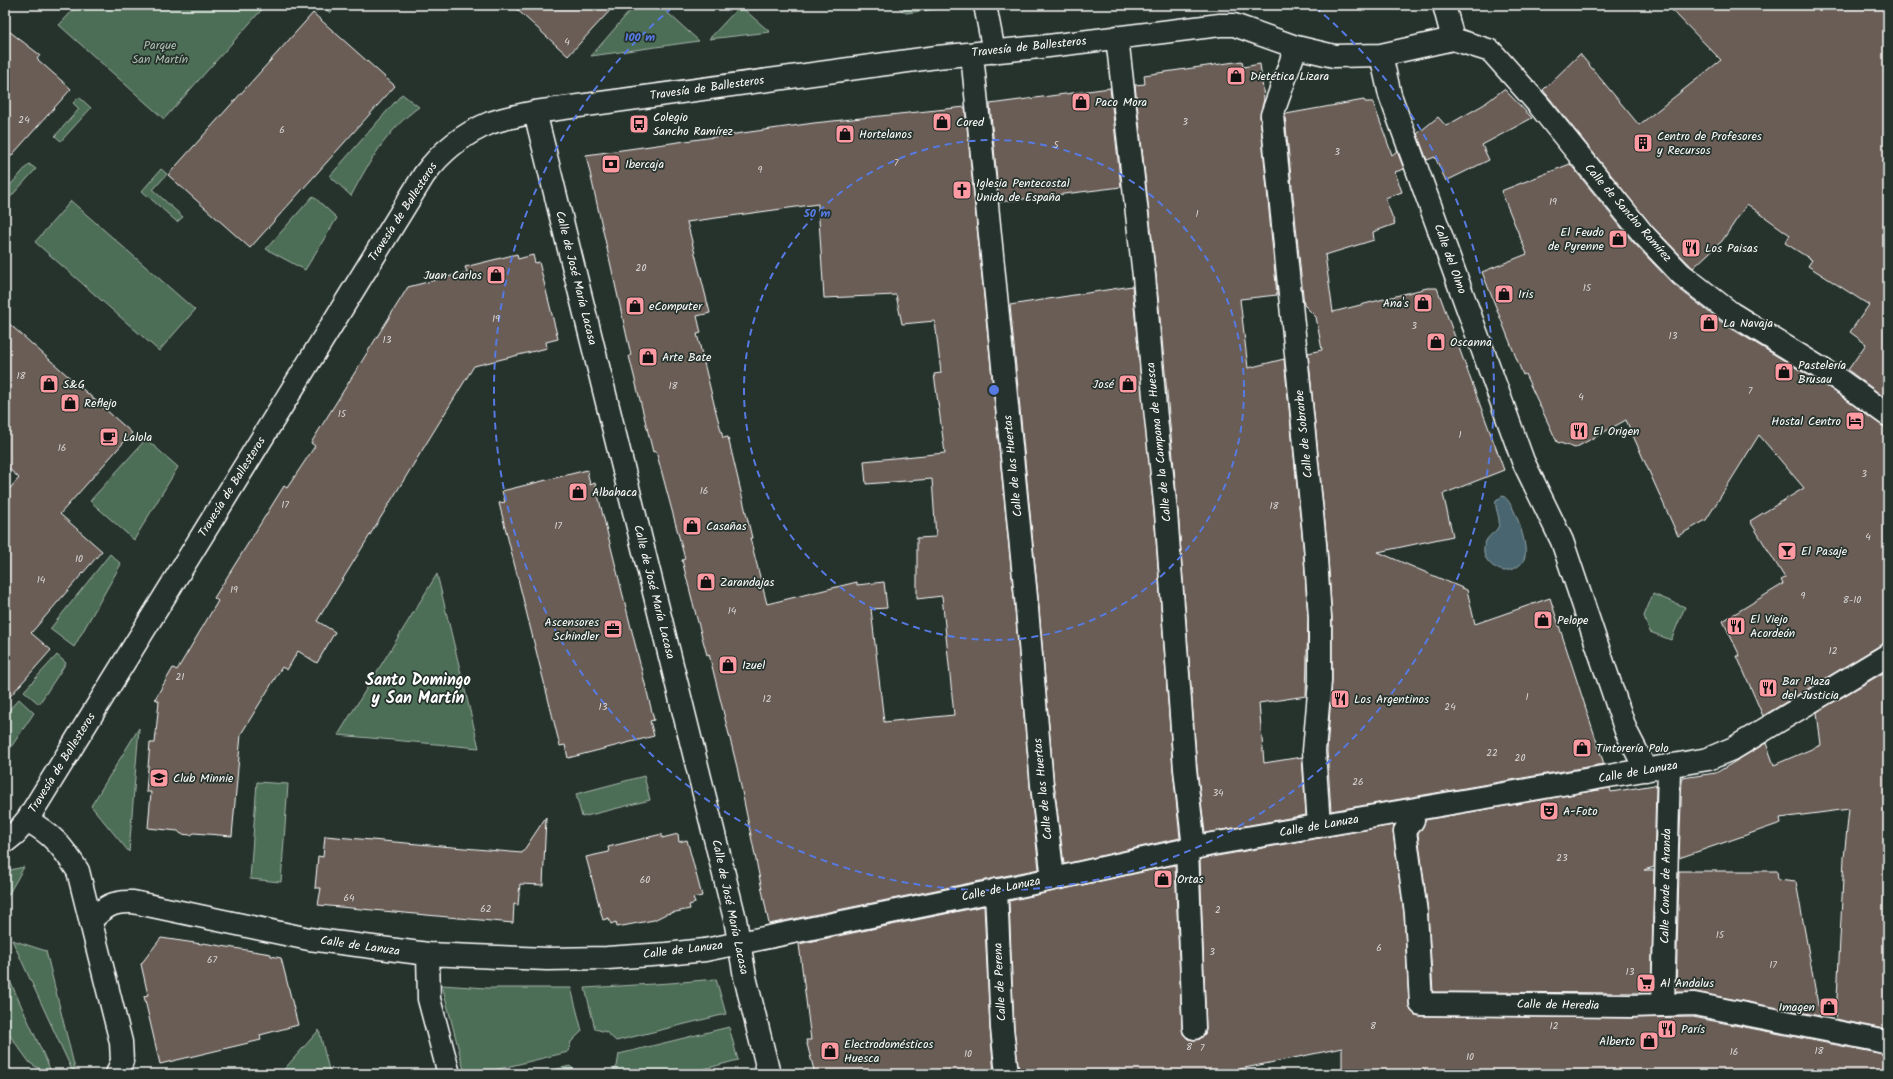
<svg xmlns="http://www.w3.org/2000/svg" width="1893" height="1079" viewBox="0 0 1893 1079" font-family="Kalam,sans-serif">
<rect width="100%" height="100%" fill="#26332d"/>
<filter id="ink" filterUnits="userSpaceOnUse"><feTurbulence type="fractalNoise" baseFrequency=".025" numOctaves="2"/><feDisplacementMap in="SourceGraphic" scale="8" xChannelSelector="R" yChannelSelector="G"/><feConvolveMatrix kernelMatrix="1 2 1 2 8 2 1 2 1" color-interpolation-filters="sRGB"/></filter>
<g filter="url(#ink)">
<path fill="#4e6e57" stroke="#a6b6ab" d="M78,5H266L164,119L59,25Z
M321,5H337L330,13Z
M635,5H659L699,41L591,56Z
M896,5H949L950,7L906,13Z
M740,6L770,32L709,39Z
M402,94L419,107C387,130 369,162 351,196L330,176Z
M79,97L91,108L61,141L55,136L79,109L73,103Z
M29,164L36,169L5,203V191Z
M161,169L167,174L153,190L183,217L177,222L142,191Z
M313,196L337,218L305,270L266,249Z
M71,201L195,310L159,351L35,242Z
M146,439L178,467L134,540L90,501Z
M110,554L121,564L74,647L50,629Z
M437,574L479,748L338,735Z
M1653,594L1685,607L1671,640L1650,632L1644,616Z
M57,655L66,663L39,704L24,691Z
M19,699L34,713L9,750L5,747V714Z
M139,728L129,852L91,806Z
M644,776L650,800L582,817L576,794Z
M257,782L288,784L281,882L250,879Z
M24,867L7,897H5V871Z
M12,940L46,951L75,1069L72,1070Z
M5,970L51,1071L38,1068L30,1063L5,1029Z
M716,979L726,1014L616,1041L606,1032L595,1029L585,988L670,983Z
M442,985L487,988H571L582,1031L571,1042L568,1052L478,1074H465Z
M729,1027L738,1060L685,1074H610L617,1066L619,1054Z
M319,1030L330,1074H280Z
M570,1066L578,1074H536Z"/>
<path fill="#4a6670" stroke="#92a3a9" d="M1503,496C1514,501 1528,545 1525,556C1523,566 1513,570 1504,571C1490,568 1479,555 1486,541C1489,534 1498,532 1499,524C1500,516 1494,507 1496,500Z"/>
<path fill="#695d57" stroke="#fff" fill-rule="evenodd" d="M512,5H615L568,56Z
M1667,5H1888V400L1848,370L1866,344L1850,332L1869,305L1808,266L1812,260L1785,243L1790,235L1747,204L1722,241L1693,268L1652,226L1543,90L1580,54L1639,125L1721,60Z
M313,13L395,86L250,248L168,175Z
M5,28L40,55L37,59L71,89L5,163Z
M1242,61L1243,67L1260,64L1264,99L1260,116L1277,295L1240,299L1248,368L1284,359L1303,545L1308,618L1306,696L1259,703L1264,763L1302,757L1306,815L1205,833L1197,768L1178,511L1156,275L1135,85L1145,84L1144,75Z
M1110,88L1121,187L999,202L990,104Z
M1504,89L1532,118L1482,145L1489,160L1446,181L1435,157L1427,160L1417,134L1438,117L1446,126L1483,105Z
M1364,100L1365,102H1373L1392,155L1397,151L1404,169L1395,172L1402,192L1385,198L1395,224L1373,232L1374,240L1325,255L1333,312L1427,288H1437L1504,470L1443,494L1453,536L1378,552L1467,590L1475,624L1550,598L1604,764L1331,811L1327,751L1332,682V617L1327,543L1308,353L1322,350L1316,317L1304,305L1285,117L1286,114Z
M965,107L1014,598L1030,786L1039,869L769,924L737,767L709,654L707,655L696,615L682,560L685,559L656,451L653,452L629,356L631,355L586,155L814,123ZM818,204L824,298L896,295L902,324L935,321L941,373L934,374L945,453L864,461L866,484L932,479L936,537L917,538V599L942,596L954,715L884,722L871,609L887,608L884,582L857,585V582L767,604L750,538H752L728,437L723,438L716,412L697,334L701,333L697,316L710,313L687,222Z
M1570,164L1633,242L1673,284L1724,324L1831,389L1881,425L1888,427V643L1882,644L1763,716L1737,656H1740L1723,621L1783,584L1781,580L1785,578L1750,521L1804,488L1759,435L1706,520L1678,536L1626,420L1575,448L1557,442L1525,374L1523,375L1482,272L1527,254L1501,191Z
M517,254L518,259L533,255L535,263L539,262L558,339L546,342L547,348L474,366L317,621L335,632L317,663L298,651L287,670L282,667L241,734L232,836L194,833L191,835L181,834L178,831L148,828L151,792H146L150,743H155L159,701L155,699L173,668L177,670L218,601L214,598L284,486L287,488L315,446L311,443L408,287L467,272L465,267Z
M1132,286L1154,513L1173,770L1180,838L1064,864L1054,784L1038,596L1010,305Z
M5,320L132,433L60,514L102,551L31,633L51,650L5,702V494L19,478L5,465Z
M587,470L590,485L595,483L654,720L650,721L654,736L568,758L565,745L560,746L499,503L505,502L502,491Z
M1888,670V1030L1836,1019L1844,858L1849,809L1780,818L1781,823L1679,858L1682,778L1716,773L1766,743L1774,765L1821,745L1817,712Z
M1654,785L1656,786L1654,867L1644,870H1654L1651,993L1433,992L1428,911L1418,834L1423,827L1425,820L1610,788L1611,792Z
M546,817L543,885L520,884L518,905L514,904L513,923L318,905L321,888H315L318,856L323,857L325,836L522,853Z
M1394,825L1393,833L1404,914L1409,1005L1411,1011L1415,1015L1421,1016L1630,1018L1693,1017L1888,1055V1074H1342V1048L1240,1069V1074H1019L1014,1027L1009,901L1175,865L1182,1028L1183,1034L1188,1039L1195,1040L1200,1039L1205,1034L1206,1028L1200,859Z
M662,834V838L678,834L679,842L687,840L702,896L693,898L695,903L689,905L690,909L666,914L654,920L617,927L616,922L611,924L609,918L603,920L586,857L609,852L608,847Z
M1679,871H1777L1778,880L1796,882L1820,1016L1696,992H1676Z
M984,906L990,1029L994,1074H815L806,1040H811L799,944Z
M161,938L202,944L203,943L271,954V956L281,958L298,1025L260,1035L261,1040L160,1064L144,996L148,995L141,964Z"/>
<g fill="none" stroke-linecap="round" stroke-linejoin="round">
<defs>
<path id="pedestrian" d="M1444,5L1453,39"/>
<path id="minor" d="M985,5L994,52
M1117,37L1144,276L1155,408L1166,512L1185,769L1194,848
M1296,47L1272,115L1315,544L1320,618V681L1314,751L1319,826
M972,54L1026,597L1042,785L1053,879
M1381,55L1390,95L1523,461L1562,541L1626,731L1646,770
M535,112L735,919L745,977L769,1074
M1412,810L1413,820L1405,831L1416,913L1421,1004L1630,1006L1694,1004L1872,1039L1888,1043
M27,820C53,835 62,846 78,871L121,1042L122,1061L117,1074
M5,842L15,834L27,820L424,175C441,152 463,134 490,123C504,118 520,115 535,112L937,57L1040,47L1220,25H1234L1296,47L1334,56L1381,55L1453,39L1491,51L1538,104L1643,234L1681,274L1731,313L1838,379L1888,415
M1187,849L1194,1028
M996,890L1002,1028L1007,1074
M91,920C106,906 113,901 133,902L309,939L428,954L547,959L607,958L666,954L705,950L1053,879L1212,844L1708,759L1734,748L1888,655
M428,954L429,999L449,1074
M1663,1004L1669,767"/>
</defs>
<use href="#pedestrian" stroke="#fff" stroke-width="25"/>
<use href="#minor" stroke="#fff" stroke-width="25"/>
<use href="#pedestrian" stroke="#26332d" stroke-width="22"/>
<use href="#minor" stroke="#26332d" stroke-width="22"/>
</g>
</g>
<g fill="none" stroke="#567ae2" stroke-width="2" stroke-dasharray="7 5">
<circle cx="994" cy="390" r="250"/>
<path d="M1315 7A500 500 0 1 1 673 7"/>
</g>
<defs>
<symbol id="shop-square" viewBox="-11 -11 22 22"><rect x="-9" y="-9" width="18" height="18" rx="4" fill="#ff9aa2" stroke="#26332d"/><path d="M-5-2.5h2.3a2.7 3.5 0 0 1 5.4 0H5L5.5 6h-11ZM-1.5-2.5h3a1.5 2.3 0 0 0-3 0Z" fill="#111"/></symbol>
<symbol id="bus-square" viewBox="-11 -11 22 22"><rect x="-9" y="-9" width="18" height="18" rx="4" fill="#ff9aa2" stroke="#26332d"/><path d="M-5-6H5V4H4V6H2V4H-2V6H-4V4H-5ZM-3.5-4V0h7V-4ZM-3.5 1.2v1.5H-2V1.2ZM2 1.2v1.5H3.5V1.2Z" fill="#111"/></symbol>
<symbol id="building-square" viewBox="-11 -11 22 22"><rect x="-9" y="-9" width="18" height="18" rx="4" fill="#ff9aa2" stroke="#26332d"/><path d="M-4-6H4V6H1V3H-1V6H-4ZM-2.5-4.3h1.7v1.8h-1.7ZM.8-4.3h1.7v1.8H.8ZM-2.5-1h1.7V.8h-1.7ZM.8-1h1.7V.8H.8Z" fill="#111"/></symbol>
<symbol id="bank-square" viewBox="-11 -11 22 22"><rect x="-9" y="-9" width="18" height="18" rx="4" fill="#ff9aa2" stroke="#26332d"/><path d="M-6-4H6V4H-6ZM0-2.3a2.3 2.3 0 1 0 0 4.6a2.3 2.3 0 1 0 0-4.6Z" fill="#111"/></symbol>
<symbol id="church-square" viewBox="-11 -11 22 22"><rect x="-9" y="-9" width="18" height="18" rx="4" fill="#ff9aa2" stroke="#26332d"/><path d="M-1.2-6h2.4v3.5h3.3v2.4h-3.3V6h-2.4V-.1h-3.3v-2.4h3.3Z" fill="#111"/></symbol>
<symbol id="restaurant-square" viewBox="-11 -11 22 22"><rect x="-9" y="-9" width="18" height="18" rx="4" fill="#ff9aa2" stroke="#26332d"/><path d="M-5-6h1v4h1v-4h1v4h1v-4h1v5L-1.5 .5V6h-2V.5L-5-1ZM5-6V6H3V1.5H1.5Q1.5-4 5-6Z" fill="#111"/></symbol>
<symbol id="hotel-square" viewBox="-11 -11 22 22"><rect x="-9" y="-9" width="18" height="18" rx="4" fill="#ff9aa2" stroke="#26332d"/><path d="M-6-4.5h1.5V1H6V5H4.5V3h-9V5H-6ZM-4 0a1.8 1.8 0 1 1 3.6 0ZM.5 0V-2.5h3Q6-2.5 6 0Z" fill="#111"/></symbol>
<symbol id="cafe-square" viewBox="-11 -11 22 22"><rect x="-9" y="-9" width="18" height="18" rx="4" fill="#ff9aa2" stroke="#26332d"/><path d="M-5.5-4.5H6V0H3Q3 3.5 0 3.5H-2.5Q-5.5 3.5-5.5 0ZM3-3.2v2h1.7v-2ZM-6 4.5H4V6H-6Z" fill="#111"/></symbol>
<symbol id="bar-square" viewBox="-11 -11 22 22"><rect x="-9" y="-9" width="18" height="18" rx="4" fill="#ff9aa2" stroke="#26332d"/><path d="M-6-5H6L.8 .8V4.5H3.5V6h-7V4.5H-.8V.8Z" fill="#111"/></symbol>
<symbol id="office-square" viewBox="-11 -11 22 22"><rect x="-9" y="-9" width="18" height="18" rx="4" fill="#ff9aa2" stroke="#26332d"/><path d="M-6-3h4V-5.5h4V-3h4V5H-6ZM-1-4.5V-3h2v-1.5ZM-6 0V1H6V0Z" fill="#111"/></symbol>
<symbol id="school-square" viewBox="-11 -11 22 22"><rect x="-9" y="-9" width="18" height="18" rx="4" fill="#ff9aa2" stroke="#26332d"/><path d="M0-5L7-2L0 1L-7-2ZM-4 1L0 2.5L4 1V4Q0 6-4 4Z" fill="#111"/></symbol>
<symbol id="theatre-square" viewBox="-11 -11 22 22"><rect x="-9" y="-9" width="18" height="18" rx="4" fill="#ff9aa2" stroke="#26332d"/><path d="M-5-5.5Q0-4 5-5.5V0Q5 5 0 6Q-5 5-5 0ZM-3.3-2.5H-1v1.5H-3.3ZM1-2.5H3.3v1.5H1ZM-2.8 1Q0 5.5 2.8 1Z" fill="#111"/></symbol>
<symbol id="supermarket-square" viewBox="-11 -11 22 22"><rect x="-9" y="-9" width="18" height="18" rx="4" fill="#ff9aa2" stroke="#26332d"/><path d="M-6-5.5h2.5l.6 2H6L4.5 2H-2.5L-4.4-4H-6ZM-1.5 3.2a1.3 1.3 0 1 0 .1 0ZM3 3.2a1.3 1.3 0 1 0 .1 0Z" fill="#111"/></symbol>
</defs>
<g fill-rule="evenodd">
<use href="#shop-square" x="1225" y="65" width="22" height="22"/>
<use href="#shop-square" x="1070" y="91" width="22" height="22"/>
<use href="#shop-square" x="931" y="111" width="22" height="22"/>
<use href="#bus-square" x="628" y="113" width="22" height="22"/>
<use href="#shop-square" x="834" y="123" width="22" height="22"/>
<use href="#building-square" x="1632" y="132" width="22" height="22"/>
<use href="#bank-square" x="600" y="153" width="22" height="22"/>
<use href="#church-square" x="951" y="179" width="22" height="22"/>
<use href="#shop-square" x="1607" y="228" width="22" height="22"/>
<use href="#restaurant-square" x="1680" y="237" width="22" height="22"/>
<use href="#shop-square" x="485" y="264" width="22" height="22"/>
<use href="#shop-square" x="1493" y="283" width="22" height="22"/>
<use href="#shop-square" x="1412" y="292" width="22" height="22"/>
<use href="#shop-square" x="624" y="295" width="22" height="22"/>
<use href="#shop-square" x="1698" y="312" width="22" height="22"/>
<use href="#shop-square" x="1425" y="331" width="22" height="22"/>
<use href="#shop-square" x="637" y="346" width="22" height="22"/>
<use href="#shop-square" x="1773" y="361" width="22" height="22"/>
<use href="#shop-square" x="38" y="373" width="22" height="22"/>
<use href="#shop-square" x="1117" y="373" width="22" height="22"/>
<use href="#shop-square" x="59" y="392" width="22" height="22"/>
<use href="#hotel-square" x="1844" y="410" width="22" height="22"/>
<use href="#restaurant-square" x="1568" y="420" width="22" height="22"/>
<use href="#cafe-square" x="98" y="426" width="22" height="22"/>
<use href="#shop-square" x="567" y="481" width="22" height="22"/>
<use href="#shop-square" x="681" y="515" width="22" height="22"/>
<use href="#bar-square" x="1776" y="540" width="22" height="22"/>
<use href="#shop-square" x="695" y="571" width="22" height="22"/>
<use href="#shop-square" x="1532" y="609" width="22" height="22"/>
<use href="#restaurant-square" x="1725" y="615" width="22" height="22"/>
<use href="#office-square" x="602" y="618" width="22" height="22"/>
<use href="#shop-square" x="717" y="654" width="22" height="22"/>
<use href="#restaurant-square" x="1757" y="677" width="22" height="22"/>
<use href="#restaurant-square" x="1329" y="688" width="22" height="22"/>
<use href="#shop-square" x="1571" y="737" width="22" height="22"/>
<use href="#school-square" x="148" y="767" width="22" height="22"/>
<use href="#theatre-square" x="1538" y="800" width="22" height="22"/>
<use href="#shop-square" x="1152" y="868" width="22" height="22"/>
<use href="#supermarket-square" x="1635" y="972" width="22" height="22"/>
<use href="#shop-square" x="1818" y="996" width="22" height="22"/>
<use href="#restaurant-square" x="1656" y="1018" width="22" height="22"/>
<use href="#shop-square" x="1638" y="1030" width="22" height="22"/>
<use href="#shop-square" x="819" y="1040" width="22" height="22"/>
</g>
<g text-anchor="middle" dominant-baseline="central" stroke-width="3.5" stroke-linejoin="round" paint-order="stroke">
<g font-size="10" fill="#dad6d5">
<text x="567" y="42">4</text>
<text x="24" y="120">24</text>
<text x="1185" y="122">3</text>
<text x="282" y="130">6</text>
<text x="1056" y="145">5</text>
<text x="1337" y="152">3</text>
<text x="896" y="163">7</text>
<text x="760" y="170">9</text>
<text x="1553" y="202">19</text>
<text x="1197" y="214">1</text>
<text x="641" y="268">20</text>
<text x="1587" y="288">15</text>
<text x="496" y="319">19</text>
<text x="1414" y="326">3</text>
<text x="1673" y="336">13</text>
<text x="387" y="340">13</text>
<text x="21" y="376">18</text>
<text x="673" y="386">18</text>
<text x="1750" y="391">7</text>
<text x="1581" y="397">4</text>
<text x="342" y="414">15</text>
<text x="1460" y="435">1</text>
<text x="62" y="448">16</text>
<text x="1864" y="474">3</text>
<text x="704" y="491">16</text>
<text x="285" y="505">17</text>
<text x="1274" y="506">18</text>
<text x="558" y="526">17</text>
<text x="1868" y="537">4</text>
<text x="79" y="559">10</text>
<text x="41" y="580">14</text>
<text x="234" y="590">19</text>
<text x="1803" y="596">9</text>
<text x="1852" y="600">8-10</text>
<text x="732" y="611">14</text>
<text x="1833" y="651">12</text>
<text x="180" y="677">21</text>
<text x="1527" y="697">1</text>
<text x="767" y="699">12</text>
<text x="603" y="707">13</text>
<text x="1450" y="707">24</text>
<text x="1492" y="753">22</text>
<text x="1520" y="758">20</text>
<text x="1358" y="782">26</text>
<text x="1218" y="793">34</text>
<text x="1562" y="858">23</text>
<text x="645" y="880">60</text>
<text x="349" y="898">64</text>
<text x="486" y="909">62</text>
<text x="1218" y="910">2</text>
<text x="1720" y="935">15</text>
<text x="1379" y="948">6</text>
<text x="1212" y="952">3</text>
<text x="212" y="960">67</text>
<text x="1773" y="965">17</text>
<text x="1630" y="972">13</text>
<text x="1373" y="1026">8</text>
<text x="1554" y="1026">12</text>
<text x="1189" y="1047">8</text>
<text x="1202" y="1048">7</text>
<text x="1819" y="1051">18</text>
<text x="1734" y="1052">16</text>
<text x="968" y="1054">10</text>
<text x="1470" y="1057">10</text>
</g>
<g font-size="12" fill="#afbeb3" stroke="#26332d">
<text x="160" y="45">Parque<tspan x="160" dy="14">San Martín</tspan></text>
</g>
<g font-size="12" fill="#fff" stroke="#26332d">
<text transform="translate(1029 47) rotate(-6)">Travesía de Ballesteros</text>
<text transform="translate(707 88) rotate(-8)">Travesía de Ballesteros</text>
<text transform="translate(403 212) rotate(-57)">Travesía de Ballesteros</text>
<text transform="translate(1628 213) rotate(49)">Calle de Sancho Ramírez</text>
<text transform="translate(1450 259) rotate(70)">Calle del Olmo</text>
<text transform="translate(576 278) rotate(76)">Calle de José María Lacasa</text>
<text transform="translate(1304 434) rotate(-96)">Calle de Sobrarbe</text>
<text transform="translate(1159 442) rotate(-96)">Calle de la Campana de Huesca</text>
<text transform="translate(1013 466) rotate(-96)">Calle de las Huertas</text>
<text transform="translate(232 487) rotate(-58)">Travesía de Ballesteros</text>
<text transform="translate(654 592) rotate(76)">Calle de José María Lacasa</text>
<text transform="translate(62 763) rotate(-58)">Travesía de Ballesteros</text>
<text transform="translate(1638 772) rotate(-10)">Calle de Lanuza</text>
<text transform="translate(1043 789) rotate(-96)">Calle de las Huertas</text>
<text transform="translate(1319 826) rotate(-10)">Calle de Lanuza</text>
<text transform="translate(1666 886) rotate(-89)">Calle Conde de Aranda</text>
<text transform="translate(1001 889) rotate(-12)">Calle de Lanuza</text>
<text transform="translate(730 907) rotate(78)">Calle de José María Lacasa</text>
<text transform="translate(360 946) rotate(8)">Calle de Lanuza</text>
<text transform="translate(683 950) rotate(-7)">Calle de Lanuza</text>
<text transform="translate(1000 982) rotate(-93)">Calle de Perena</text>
<text transform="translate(1558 1005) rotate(1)">Calle de Heredia</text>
</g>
<g font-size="12" fill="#fff" stroke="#26332d" text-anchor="start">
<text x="1250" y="76">Dietética Lizara</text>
<text x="1095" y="102">Paco Mora</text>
<text x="653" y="117">Colegio<tspan x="653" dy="14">Sancho Ramírez</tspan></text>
<text x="956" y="122">Cored</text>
<text x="859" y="134">Hortelanos</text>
<text x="1657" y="136">Centro de Profesores<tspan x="1657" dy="14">y Recursos</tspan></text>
<text x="625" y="164">Ibercaja</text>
<text x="976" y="183">Iglesia Pentecostal<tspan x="976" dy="14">Unida de España</tspan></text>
<text x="1604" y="232" text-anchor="end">El Feudo<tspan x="1604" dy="14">de Pyrenne</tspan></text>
<text x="1705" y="248">Los Paisas</text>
<text x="482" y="275" text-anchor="end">Juan Carlos</text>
<text x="1518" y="294">Iris</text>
<text x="1409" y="303" text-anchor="end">Ana's</text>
<text x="649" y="306">eComputer</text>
<text x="1723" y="323">La Navaja</text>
<text x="1450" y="342">Oscanna</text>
<text x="662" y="357">Arte Bate</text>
<text x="1798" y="365">Pastelería<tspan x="1798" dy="14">Brusau</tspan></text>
<text x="63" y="384">S&amp;G</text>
<text x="1114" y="384" text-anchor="end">José</text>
<text x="84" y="403">Reflejo</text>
<text x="1841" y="421" text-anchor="end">Hostal Centro</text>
<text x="1593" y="431">El Origen</text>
<text x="123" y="437">Lalola</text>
<text x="592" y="492">Albahaca</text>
<text x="706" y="526">Casañas</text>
<text x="1801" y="551">El Pasaje</text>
<text x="720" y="582">Zarandajas</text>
<text x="1750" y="619">El Viejo<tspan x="1750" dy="14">Acordeón</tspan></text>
<text x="1557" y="620">Pelope</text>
<text x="599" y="622" text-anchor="end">Ascensores<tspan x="599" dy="14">Schindler</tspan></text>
<text x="742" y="665">Izuel</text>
<text x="1782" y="681">Bar Plaza<tspan x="1782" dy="14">del Justicia</tspan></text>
<text x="1354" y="699">Los Argentinos</text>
<text x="1596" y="748">Tintorería Polo</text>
<text x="173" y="778">Club Minnie</text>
<text x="1563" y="811">A-Foto</text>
<text x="1177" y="879">Ortas</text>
<text x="1660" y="983">Al Andalus</text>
<text x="1815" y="1007" text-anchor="end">Imagen</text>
<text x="1681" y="1029">París</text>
<text x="1635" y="1041" text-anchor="end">Alberto</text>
<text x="844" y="1044">Electrodomésticos<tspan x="844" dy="14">Huesca</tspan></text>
</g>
<g font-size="16" font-weight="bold" fill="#fff" stroke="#26332d">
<text x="418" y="680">Santo Domingo<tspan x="418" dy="18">y San Martín</tspan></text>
</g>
</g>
<circle cx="994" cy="390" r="6" fill="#567ae2" stroke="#26332d" stroke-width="2"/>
<g font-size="12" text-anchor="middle" font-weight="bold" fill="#567ae2" stroke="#26332d" stroke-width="3.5" stroke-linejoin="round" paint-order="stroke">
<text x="640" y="41">100 m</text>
<text x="817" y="217">50 m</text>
</g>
<rect width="1893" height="1079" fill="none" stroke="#26332d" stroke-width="20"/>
<rect x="10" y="10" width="1873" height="1059" fill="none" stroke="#fff" stroke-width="1.5" filter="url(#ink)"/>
</svg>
